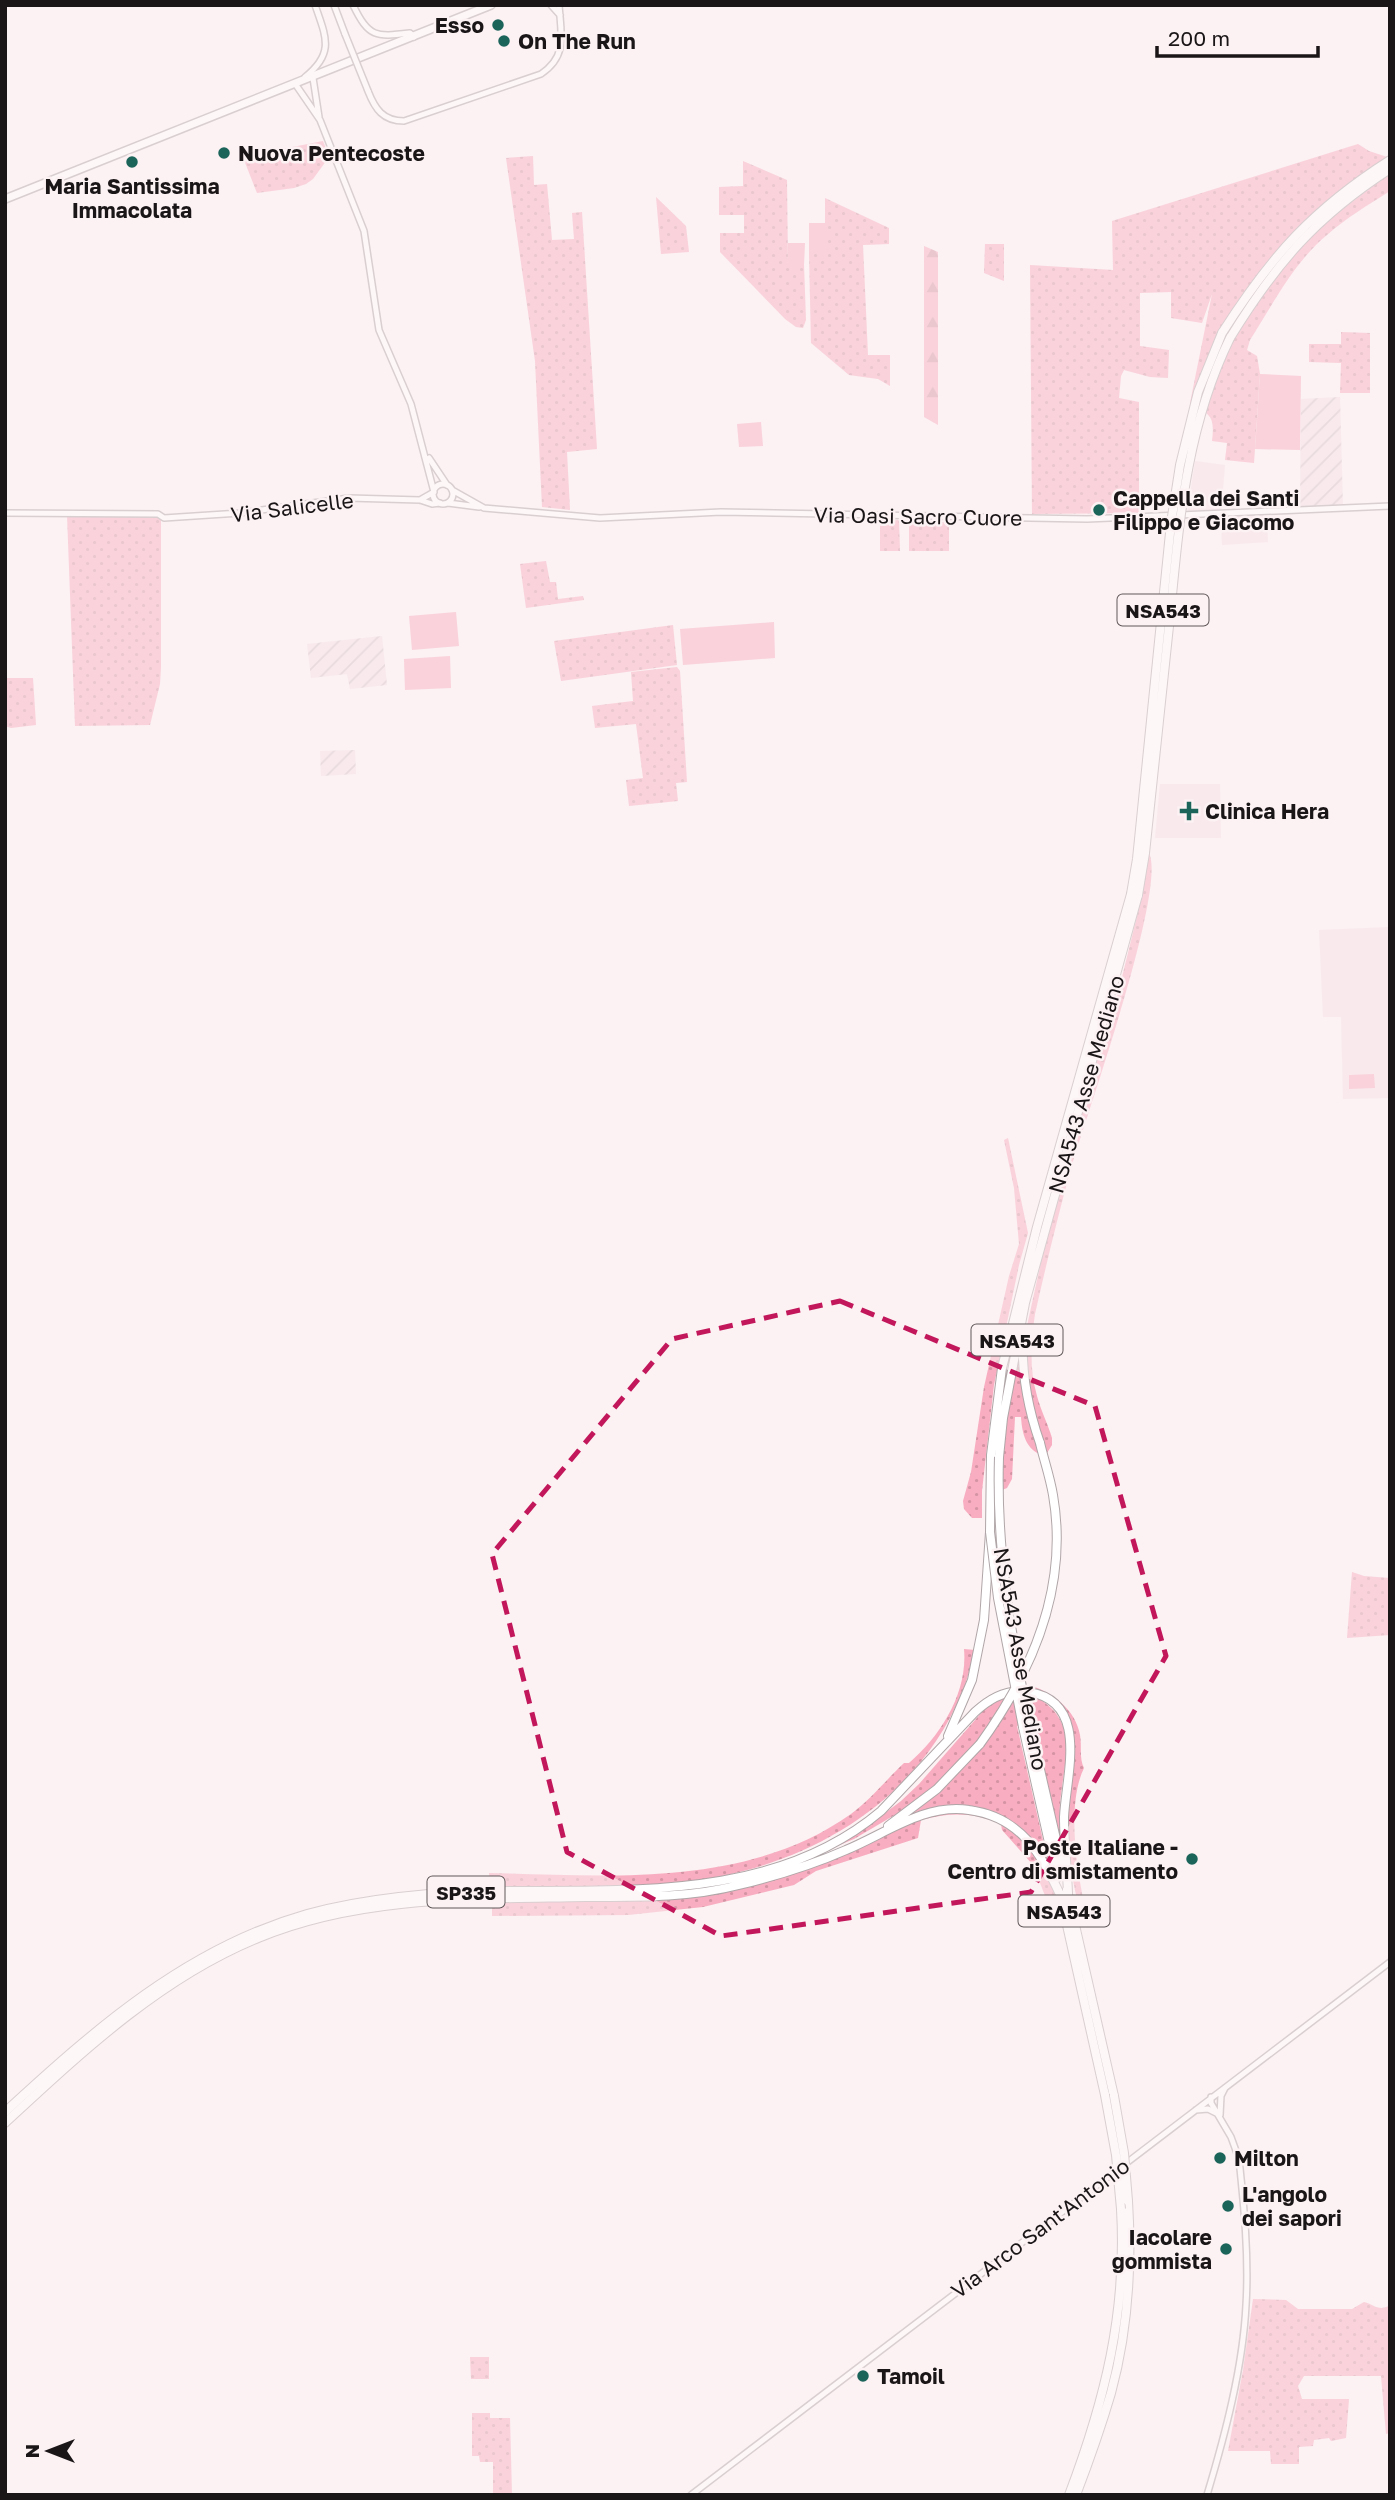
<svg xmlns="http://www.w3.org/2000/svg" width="1395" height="2500" viewBox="0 0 1395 2500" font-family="'Golos Text',sans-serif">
<defs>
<pattern id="industrial-furrows" width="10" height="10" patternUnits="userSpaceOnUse" patternTransform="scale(1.75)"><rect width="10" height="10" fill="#f5e1e6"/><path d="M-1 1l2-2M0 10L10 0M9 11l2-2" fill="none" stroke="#d1c0c5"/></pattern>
<pattern id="grass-dots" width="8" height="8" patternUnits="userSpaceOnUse" patternTransform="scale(1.75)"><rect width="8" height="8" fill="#f8adc0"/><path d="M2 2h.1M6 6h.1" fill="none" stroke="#d494a4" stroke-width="1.8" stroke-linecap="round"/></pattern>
<pattern id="forest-firs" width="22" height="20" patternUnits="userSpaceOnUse" patternTransform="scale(1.75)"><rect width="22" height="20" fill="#f8adc0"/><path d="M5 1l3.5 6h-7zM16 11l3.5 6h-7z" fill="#d494a4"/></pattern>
</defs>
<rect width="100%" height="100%" fill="#fcf1f3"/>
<path fill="#f5e1e6" d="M1195,461L1225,465L1221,513L1187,515Z
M1267,514L1268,542L1222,545L1221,516Z
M1160,784H1220L1221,838H1155Z
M1390,927V1098L1343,1099L1341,1017H1323L1319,930Z"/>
<path fill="url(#industrial-furrows)" d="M1340,397L1343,507L1300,509L1301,399Z
M382,636L387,685L350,689L347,674L311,678L307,644Z
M355,750L356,774L321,776L320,751Z"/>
<path fill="url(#grass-dots)" d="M323,141L329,157L313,179L306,184L294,188L257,193L244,160L257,154Z
M1358,144L1369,151L1387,157C1311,210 1266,253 1218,332L1232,340C1246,319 1259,297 1274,277C1305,236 1348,204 1390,174V191C1368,205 1346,218 1327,235C1294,262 1273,304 1250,340L1247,350L1257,356L1260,374L1254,463L1225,460L1227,443L1212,441C1215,416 1211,415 1190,403L1212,294L1202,323L1171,318V292L1140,293V346L1169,350L1168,378L1150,377L1124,370L1121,376L1119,398L1139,402V513L1032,514L1030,265L1113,270L1112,221Z
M533,156L534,185L547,184L552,240L574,239L572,213L582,212L597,449L567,452L570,510L542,507L535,361L506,158Z
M743,161L787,180L788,264L804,265L806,320L803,328L796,327L785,319L720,252V233H744V215H719V187L743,186Z
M656,197L686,226L689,252L661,254Z
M825,198L889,228V244L863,245L868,355H890V386L878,379L849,375L811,343L809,254L825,253Z
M985,244H1004V281L984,273Z
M1341,332L1370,333V393H1340L1341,363L1309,362V344H1341Z
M67,515L155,516L161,519V667L160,684L150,725L75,726Z
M899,520L900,551H880V521Z
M909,522H949V551H909Z
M546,561L550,582H556L558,599L583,596L584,600L526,608L520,564Z
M673,625L677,665L561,681L554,641Z
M677,667L680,671L687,782L676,783L678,801L629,806L626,780L643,778L636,724L595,728L592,706L633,701L631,672Z
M5,678H33L36,725L11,728L5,726Z
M1149,853C1167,889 1086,1116 1071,1168C1058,1216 1046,1265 1035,1314C1031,1341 1029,1369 1037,1396C1041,1411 1048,1424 1052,1438V1445L1047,1453L1027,1389L1025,1335L1052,1212L1101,1046L1111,1022L1139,908Z
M1008,1138L1028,1233L1019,1265L994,1385L982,1491V1518H972L964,1509L963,1501L971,1472L984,1387L1009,1276L1019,1244L1014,1188L1004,1140Z
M1019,1344L1022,1389L1039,1454C1025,1447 1022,1432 1021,1417H1015L1012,1479L1007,1488L1002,1490L1003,1434Z
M1352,1572L1364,1576L1390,1578V1635L1347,1638Z
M964,1649L975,1650C971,1665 967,1681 961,1695C913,1807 804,1867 687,1882C623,1890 555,1886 490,1886L489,1873C609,1876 747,1888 851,1814C869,1801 887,1779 904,1763H909C941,1736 968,1692 964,1649Z
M1027,1685C1051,1690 1076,1710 1080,1735C1082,1746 1079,1758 1084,1768C1067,1803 1076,1865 1084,1903L1078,1905L1070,1865L1067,1826L1074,1736L1067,1716L1028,1689Z
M1029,1694C1082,1717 1064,1758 1060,1804C1059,1815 1062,1832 1059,1841L1034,1721L1017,1726L1048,1862L1025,1832L1004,1817L1041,1862L1053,1890L1058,1909L1051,1911L1033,1865L1002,1830L1001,1824C973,1812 950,1812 921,1820L918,1838L816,1871L794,1885L703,1907L628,1915L492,1916V1901L665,1899L812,1865L917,1821L910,1806L854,1839L813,1856L877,1819L901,1801L919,1784L989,1704L1010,1695Z
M1253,2299L1286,2300L1298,2309H1352L1364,2302C1375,2305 1379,2312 1390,2305V2433L1386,2434L1381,2376H1304L1298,2386L1302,2399H1349L1346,2438L1331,2441L1329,2438L1314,2440L1313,2446L1299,2447V2464H1271L1270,2451H1228L1243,2370Z
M470,2357H489V2379H471Z
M472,2413H490V2418H510L512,2495H493V2462H480L479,2456H472Z"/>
<path fill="url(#forest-firs)" d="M924,246L938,252V425L924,417Z"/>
<path fill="#f8adc0" d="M809,223H825V254H809Z
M788,243H805L804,265H788Z
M1260,374L1301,376L1300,450L1255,449Z
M761,422L763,446L739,447L737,424Z
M456,612L459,646L412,650L409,616Z
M774,622L775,658L683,665L680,629Z
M450,656L451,688L405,690L404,659Z
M1374,1074L1375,1088L1349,1089V1075Z"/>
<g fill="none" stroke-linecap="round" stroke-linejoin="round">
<defs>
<path id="tertiary" d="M334,5L345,34
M353,5C369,38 376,37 410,33L414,37
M551,5L560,15
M305,77C335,53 326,37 315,5
M313,78L319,117
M298,83L296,85L320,120L364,231L379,330L411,404L434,492L420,500
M368,91C375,109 383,121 404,121L541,74C568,56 561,34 559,5
M429,458L447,485
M433 494a10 10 0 1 1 20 0a10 10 0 1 1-20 0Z
M452,490L484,508L600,518L721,512L1087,519L1390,506
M448,503L479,507
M5,513L158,514L164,518L240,513L349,498L420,500L432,504L440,503
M1196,2110L1208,2109L1216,2113
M1220,2115L1221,2096L1225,2088
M691,2495L1390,1962
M1207,2495C1225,2435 1243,2367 1246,2305C1249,2257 1244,2206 1239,2159L1231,2137L1211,2103V2097"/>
<path id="primary" d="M5,199L491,5"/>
<path id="trunk" d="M1222,333C1271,256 1313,209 1390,160
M1230,338C1276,263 1316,217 1390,169
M1023,1333C1021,1372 1027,1406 1040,1443
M999,1457L1003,1418L1025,1303L1138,895
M1030,1726L1064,1874
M1023,1727L1057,1878
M948,1736L972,1680L984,1620L990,1532L991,1455L1002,1368L1037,1227L1131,894
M888,1826L937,1789L980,1744
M1067,1890L1114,2096
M1060,1894L1105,2095
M5,2112C95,2029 187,1948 307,1914C374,1896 444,1891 512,1891C638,1890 778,1898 881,1811L975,1712C990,1698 1008,1688 1029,1692C1090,1702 1066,1775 1064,1817C1064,1842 1067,1868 1068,1893
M5,2123C82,2052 160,1978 258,1938C361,1895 477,1899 586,1897C638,1897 689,1898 739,1885C776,1876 812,1865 846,1850C885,1834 925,1803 969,1810C1021,1817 1042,1854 1062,1899
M1069,2495C1105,2400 1127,2312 1121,2209
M1076,2495C1089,2461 1101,2427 1111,2393C1128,2331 1132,2265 1128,2201"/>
</defs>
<use href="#tertiary" stroke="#b0a6a8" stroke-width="8"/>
<use href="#primary" stroke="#b0a6a8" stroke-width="10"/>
<use href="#trunk" stroke="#b0a6a8" stroke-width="10"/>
<use href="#tertiary" stroke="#fff" stroke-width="5"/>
<use href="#primary" stroke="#fff" stroke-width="7"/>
<use href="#trunk" stroke="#fff" stroke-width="8"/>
<defs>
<path id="tertiary-bridge" d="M345,34L368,91"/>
<path id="trunk-bridge" d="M1131,894L1137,859L1171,523L1180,465L1198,392L1222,333
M1138,895L1145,853C1153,778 1161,702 1169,626C1179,525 1185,430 1230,338
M999,1457C996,1549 1011,1637 1030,1726
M990,1532L998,1598L1023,1727
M980,1744C1033,1671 1069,1587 1053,1495C1050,1477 1044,1460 1040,1443
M1105,2095L1116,2155L1121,2209
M1114,2096L1124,2153L1128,2201"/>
</defs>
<use href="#tertiary-bridge" stroke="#b0a6a8" stroke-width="8" stroke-linecap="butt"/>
<use href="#trunk-bridge" stroke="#b0a6a8" stroke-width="10" stroke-linecap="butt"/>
<use href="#tertiary-bridge" stroke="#fff" stroke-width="5"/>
<use href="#trunk-bridge" stroke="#fff" stroke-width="8"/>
</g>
<path d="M0 0H1395V2500H0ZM840,1301L1095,1406L1166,1656L1031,1892L721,1936L567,1852L492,1554L672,1339Z" fill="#fcf1f3" fill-opacity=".55" fill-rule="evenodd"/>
<path fill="none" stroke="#c2185b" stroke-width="5" stroke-dasharray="14 9" stroke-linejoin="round" d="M840,1301L1095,1406L1166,1656L1031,1892L721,1936L567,1852L492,1554L672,1339Z"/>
<g fill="#1b645a" stroke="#fcf1f3" stroke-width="2.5">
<circle cx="498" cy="25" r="7"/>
<circle cx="504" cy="41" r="7"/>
<circle cx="224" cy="153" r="7"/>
<circle cx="132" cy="162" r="7"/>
<circle cx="1099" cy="510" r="7"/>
<path d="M1185.5 800.5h7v7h7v7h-7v7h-7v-7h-7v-7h7z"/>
<circle cx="1192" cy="1859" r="7"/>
<circle cx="1220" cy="2158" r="7"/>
<circle cx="1228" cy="2206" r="7"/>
<circle cx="1226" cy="2249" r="7"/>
<circle cx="863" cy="2376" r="7"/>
</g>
<g text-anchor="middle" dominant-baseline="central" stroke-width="5" stroke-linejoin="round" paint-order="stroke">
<g fill="#fcf1f3" stroke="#5e5859" stroke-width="2">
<rect x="1117.5" y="594.5" width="91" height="31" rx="5"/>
<rect x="971.5" y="1324.5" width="91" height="31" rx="5"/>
<rect x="427.5" y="1876.5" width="77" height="31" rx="5"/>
<rect x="1018.5" y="1895.5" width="91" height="31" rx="5"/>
</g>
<g font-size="19" font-weight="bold" fill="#1a1617">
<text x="1163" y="610">NSA543</text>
<text x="1017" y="1340">NSA543</text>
<text x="466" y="1892">SP335</text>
<text x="1064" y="1911">NSA543</text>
</g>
<g font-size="21" font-weight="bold" fill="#1a1617" stroke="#fcf1f3" text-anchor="start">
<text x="484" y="25" text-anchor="end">Esso</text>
<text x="518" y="41">On The Run</text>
<text x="238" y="153">Nuova Pentecoste</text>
<text x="132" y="186" text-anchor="middle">Maria Santissima<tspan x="132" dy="24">Immacolata</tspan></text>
<text x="1113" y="498">Cappella dei Santi<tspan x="1113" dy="24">Filippo e Giacomo</tspan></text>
<text x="1205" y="811">Clinica Hera</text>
<text x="1178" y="1847" text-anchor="end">Poste Italiane -<tspan x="1178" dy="24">Centro di smistamento</tspan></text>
<text x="1234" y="2158">Milton</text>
<text x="1242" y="2194">L'angolo<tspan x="1242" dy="24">dei sapori</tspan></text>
<text x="1212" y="2237" text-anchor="end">Iacolare<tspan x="1212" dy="24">gommista</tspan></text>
<text x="877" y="2376">Tamoil</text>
</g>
<g font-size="21" fill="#1a1617" stroke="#fcf1f3">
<text transform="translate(292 507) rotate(-7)">Via Salicelle</text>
<text transform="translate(918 516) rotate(1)">Via Oasi Sacro Cuore</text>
<text transform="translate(1086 1084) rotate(-74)">NSA543 Asse Mediano</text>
<text transform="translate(1021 1659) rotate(80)">NSA543 Asse Mediano</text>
<text transform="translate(1040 2228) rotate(-37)">Via Arco Sant'Antonio</text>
</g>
</g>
<rect width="1395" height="2500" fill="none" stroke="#1a1617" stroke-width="14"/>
<g transform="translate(49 2451) rotate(270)" stroke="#fcf1f3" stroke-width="5" paint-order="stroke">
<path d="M0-5L12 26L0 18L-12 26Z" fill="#1a1617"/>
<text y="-10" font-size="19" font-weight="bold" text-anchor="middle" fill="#1a1617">N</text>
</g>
<path d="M1157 46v10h161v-10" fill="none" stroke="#1a1617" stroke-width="3.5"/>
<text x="1168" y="46" font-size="21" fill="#1a1617" stroke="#fcf1f3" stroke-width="5" paint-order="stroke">200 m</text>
</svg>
